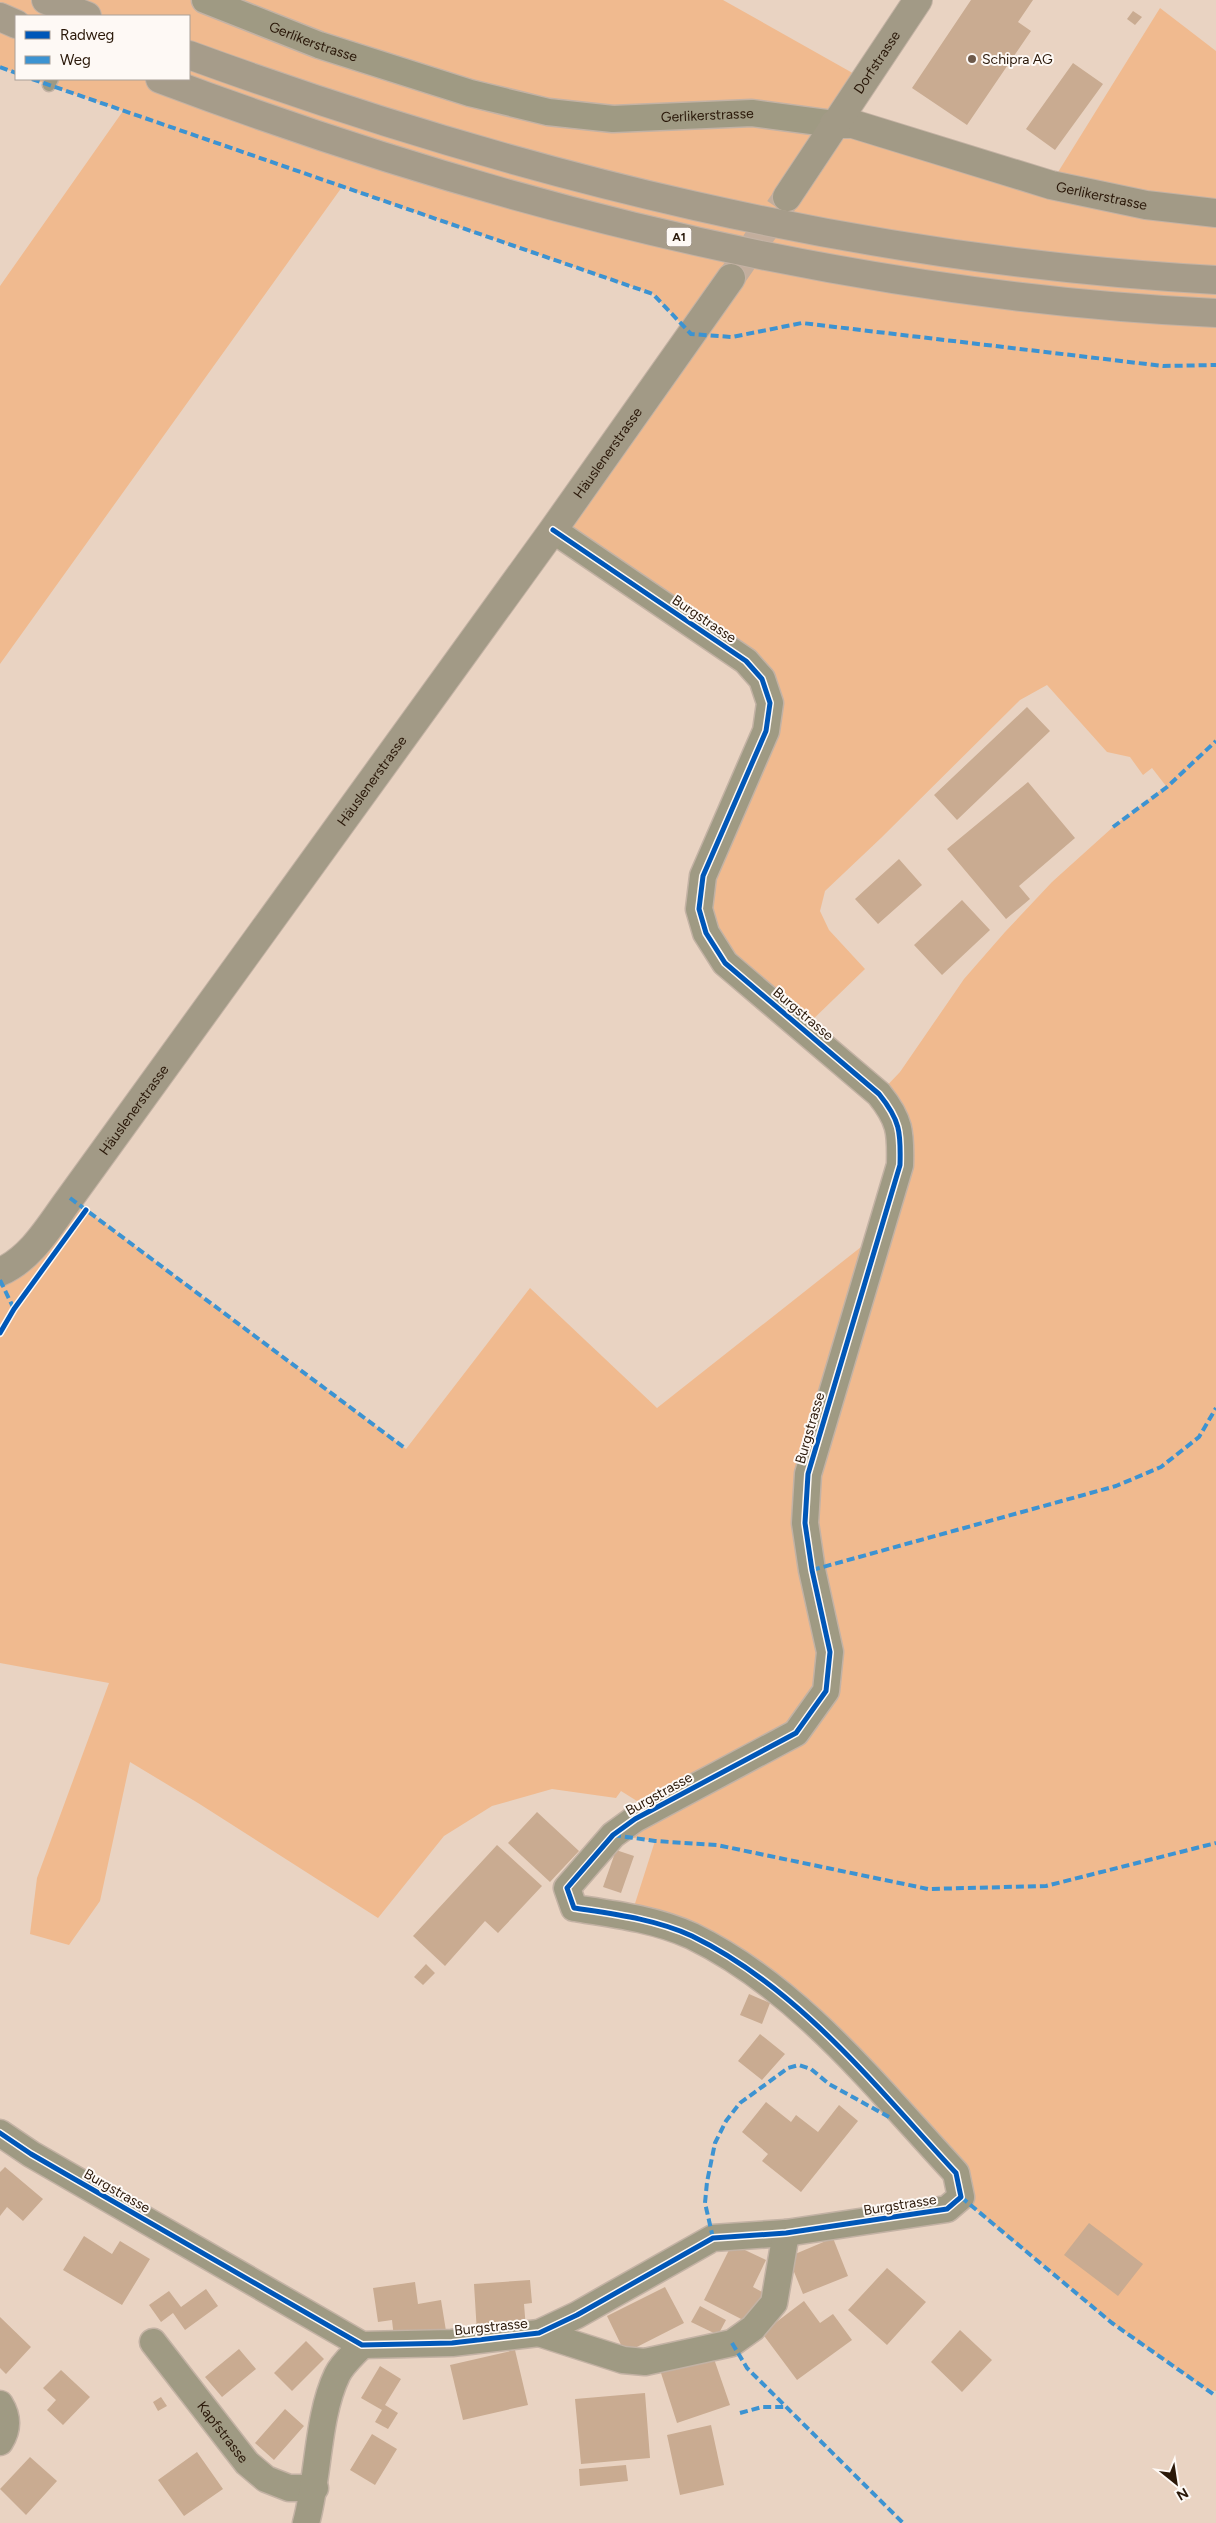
<svg xmlns="http://www.w3.org/2000/svg" width="1216" height="2523" viewBox="0 0 1216 2523" font-family="Figtree,sans-serif">
<rect width="100%" height="100%" fill="#e9d3c2"/>
<path fill="#f0ba8f" d="M0,0H723L865,80L835,123L1050,185L1160,8L1216,51V2391L1206,2389L1112,2323L961,2197L956,2173L742,1963L631,1916L655,1841L613,1835L635,1819L637,1801L621,1791L616,1798L552,1789L492,1806L444,1836L378,1918L198,1803L130,1762L100,1901L69,1945L30,1934L37,1878L109,1683L0,1663V1271L70,1198L406,1449L530,1288L657,1408L880,1232L900,1165L879,1094L900,1072L964,979L1005,932L1052,882L1113,827L1166,786L1152,768L1143,775L1130,757L1107,752L1047,685L1020,700L881,838L825,891L820,911L829,930L865,969L803,1029L725,963L699,909L766,731L762,679L553,530L691,334L653,294L342,187L0,664V286L123,111L32,79H189V16H16V73L0,67Z"/>
<path fill="#c9ab91" d="M971,0H1033L1018,22L1031,31L967,125L912,88Z
M1133,11L1142,17L1135,25L1127,19Z
M1073,63L1103,84L1055,150L1026,129Z
M1027,707L1050,731L957,820L934,795Z
M1028,782L1075,838L1019,886L1030,899L1006,919L947,849Z
M899,859L922,885L878,924L855,899Z
M962,900L990,930L942,975L914,945Z
M537,1812L579,1851L550,1882L508,1843Z
M497,1845L542,1886L498,1933L485,1921L445,1966L413,1936Z
M616,1850L634,1856L621,1893L603,1887Z
M426,1964L435,1973L423,1985L414,1977Z
M749,1994L770,2003L762,2024L740,2015Z
M760,2034L785,2054L762,2080L738,2061Z
M766,2102L791,2122L796,2115L818,2132L839,2105L858,2121L801,2192L762,2161L768,2154L742,2132Z
M5,2167L43,2199L23,2221L7,2207L0,2216V2172Z
M1089,2223L1143,2264L1118,2296L1064,2255Z
M84,2236L112,2254L120,2241L150,2259L122,2305L63,2270Z
M833,2238L848,2276L803,2294L788,2257Z
M732,2244L766,2260L753,2287L766,2294L751,2324L704,2300Z
M887,2268L926,2302L887,2345L848,2310Z
M530,2280L532,2303L524,2304L526,2329L477,2333L474,2284Z
M415,2282L418,2304L441,2300L446,2331L394,2338L392,2320L378,2322L373,2288Z
M665,2287L684,2323L625,2353L607,2316Z
M206,2289L218,2306L185,2330L173,2313L161,2322L149,2305L169,2291L181,2307Z
M804,2301L820,2323L833,2314L852,2340L797,2380L762,2333Z
M700,2306L726,2320L718,2335L691,2322Z
M0,2317L31,2347L6,2374L0,2368Z
M960,2330L992,2360L962,2392L931,2362Z
M306,2341L324,2359L292,2391L274,2373Z
M239,2349L256,2369L222,2397L205,2377Z
M515,2350L528,2405L463,2420L450,2365Z
M713,2356L730,2405L677,2423L661,2373Z
M380,2366L401,2379L385,2405L398,2413L388,2429L375,2422L382,2410L361,2398Z
M61,2370L90,2397L63,2425L47,2410L56,2400L43,2388Z
M645,2393L650,2458L581,2464L575,2399Z
M161,2397L167,2406L158,2411L153,2402Z
M285,2409L304,2426L274,2460L255,2443Z
M711,2425L724,2485L680,2495L667,2435Z
M372,2434L397,2449L375,2485L350,2470Z
M197,2452L223,2489L184,2516L158,2480Z
M30,2457L57,2481L26,2515L0,2489Z
M626,2465L628,2481L580,2486L579,2469Z"/>
<g fill="none" stroke-linecap="round" stroke-linejoin="round">
<path stroke="#c3ae9d" stroke-width="28" stroke-dasharray="28 14" stroke-linecap="butt" d="M731,278L787,197"/>
<defs>
<path id="lane" d="M49,85L52,79"/>
<g id="street">
<path id="s1" d="M205,0L319,45L470,93L548,112L613,119L752,113L834,124"/>
<path d="M0,2133L31,2154L362,2345L452,2343L539,2333L577,2315L713,2238L786,2233L947,2209L961,2197L956,2173C876,2087 799,1988 692,1936C655,1919 613,1914 574,1908L567,1888L613,1835L635,1819L796,1733L826,1691L830,1652L812,1570L805,1523L808,1474L900,1165C901,1132 900,1120 879,1094L725,963L706,933L699,909L703,876L766,731L770,703L762,679L746,661L553,530"/>
<path d="M539,2333L623,2360L645,2362L732,2343L753,2328L774,2303L786,2233"/>
<path id="s2" d="M153,2342L247,2463L266,2479L289,2488H315"/>
<path d="M0,2404C8,2417 8,2429 0,2442"/>
<path d="M306,2523C319,2476 317,2417 337,2375C342,2364 354,2354 362,2345"/>
</g>
<g id="secondary">
<path id="s3" d="M834,124H853L1051,185L1146,205L1216,213"/>
<path id="s4" d="M787,197L918,0"/>
<path id="s5" d="M0,1272C32,1258 50,1225 70,1198L553,530L731,278"/>
</g>
<path id="highway" d="M46,0L87,16
M0,17L16,24
M189,55C520,176 863,261 1216,280
M160,79C497,206 854,296 1216,313"/>
</defs>
<use href="#lane" stroke="#c3b2a4" stroke-width="15"/>
<use href="#street" stroke="#c3b2a4" stroke-width="29"/>
<use href="#secondary" stroke="#c3b2a4" stroke-width="30"/>
<use href="#highway" stroke="#c3b2a4" stroke-width="30"/>
<use href="#lane" stroke="#9f9a83" stroke-width="12"/>
<use href="#street" stroke="#9f9a83" stroke-width="26"/>
<use href="#secondary" stroke="#a29a86" stroke-width="28"/>
<use href="#highway" stroke="#a69c8a" stroke-width="28"/>
<path stroke="#3c93d2" stroke-width="4" stroke-dasharray="8 4" stroke-linecap="butt" d="M0,67L16,73
M32,79L653,294L691,334L732,337L802,323L1163,366L1216,365
M1113,827L1167,787L1216,741
M70,1198L406,1449
M0,1280L14,1309
M812,1570L1116,1486L1161,1467L1199,1437L1216,1408
M613,1835L655,1841L717,1845L928,1889L1046,1886L1216,1843
M961,2197L1112,2323L1216,2396
M713,2238L705,2203L707,2182L715,2143L726,2121L740,2103L788,2068L799,2065L811,2069L829,2084L889,2117
M732,2343L747,2368L903,2523
M740,2413L762,2407H787"/>
<defs>
<path id="cycleway" d="M0,1333L14,1309L86,1210
M0,2133L31,2154L362,2345L452,2343L539,2333L577,2315L713,2238L786,2233L947,2209L961,2197L956,2173C876,2087 799,1988 692,1936C655,1919 613,1914 574,1908L567,1888L613,1835L635,1819L796,1733L826,1691L830,1652L812,1570L805,1523L808,1474L900,1165C901,1132 900,1120 879,1094L725,963L706,933L699,909L703,876L766,731L770,703L762,679L746,661L553,530"/>
</defs>
<use href="#cycleway" stroke="#fef9f5" stroke-width="8"/>
<use href="#cycleway" stroke="#0057b8" stroke-width="5"/>
</g>
<circle fill="#6d594a" stroke="#fef9f5" stroke-width="2" cx="972" cy="59" r="5"/>
<g text-anchor="middle" dominant-baseline="central" stroke-width="4" stroke-linejoin="round" paint-order="stroke">
<rect fill="#fef9f5" stroke="#6a5c50" stroke-width="1" x="666.5" y="227.5" width="25" height="19" rx="4"/>
<g font-size="12" font-weight="bold" fill="#2a1809">
<text x="679" y="237">A1</text>
</g>
<g font-size="14" fill="#2a1809" stroke="#fef9f5">
<text stroke="none"><textPath href="#s1" startOffset="116">Gerlikerstrasse</textPath></text>
<text stroke="none"><textPath href="#s4" startOffset="162">Dorfstrasse</textPath></text>
<text stroke="none"><textPath href="#s1" startOffset="521">Gerlikerstrasse</textPath></text>
<text stroke="none"><textPath href="#s3" startOffset="278">Gerlikerstrasse</textPath></text>
<text stroke="none"><textPath href="#s5" startOffset="1022">Häuslenerstrasse</textPath></text>
<text transform="translate(704 619) rotate(34)">Burgstrasse</text>
<text stroke="none"><textPath href="#s5" startOffset="618">Häuslenerstrasse</textPath></text>
<text transform="translate(803 1014) rotate(40)">Burgstrasse</text>
<text stroke="none"><textPath href="#s5" startOffset="212">Häuslenerstrasse</textPath></text>
<text transform="translate(810 1428) rotate(-74)">Burgstrasse</text>
<text transform="translate(659 1794) rotate(-29)">Burgstrasse</text>
<text transform="translate(117 2191) rotate(30)">Burgstrasse</text>
<text transform="translate(900 2205) rotate(-9)">Burgstrasse</text>
<text transform="translate(491 2327) rotate(-6)">Burgstrasse</text>
<text stroke="none"><textPath href="#s2" startOffset="114">Kapfstrasse</textPath></text>
</g>
<g font-size="14" fill="#2a1809" stroke="#fef9f5" text-anchor="start">
<text x="982" y="59">Schipra AG</text>
</g>
</g>
<rect x="15" y="15" width="175" height="65" fill="#fef9f5" stroke="#a99f97"/>
<rect x="25" y="31" width="25" height="8" fill="#0057b8" stroke="#a99f97"/>
<text x="60" y="40" font-size="15" fill="#2a1809">Radweg</text>
<rect x="25" y="56" width="25" height="8" fill="#3c93d2" stroke="#a99f97"/>
<text x="60" y="65" font-size="15" fill="#2a1809">Weg</text>
<g transform="translate(1176 2483) rotate(150)" stroke="#fef9f5" stroke-width="4" paint-order="stroke">
<path d="M0-4L9 19L0 12L-9 19Z" fill="#2a1809"/>
<text y="-8" font-size="14" font-weight="bold" text-anchor="middle" fill="#2a1809">N</text>
</g>
</svg>
